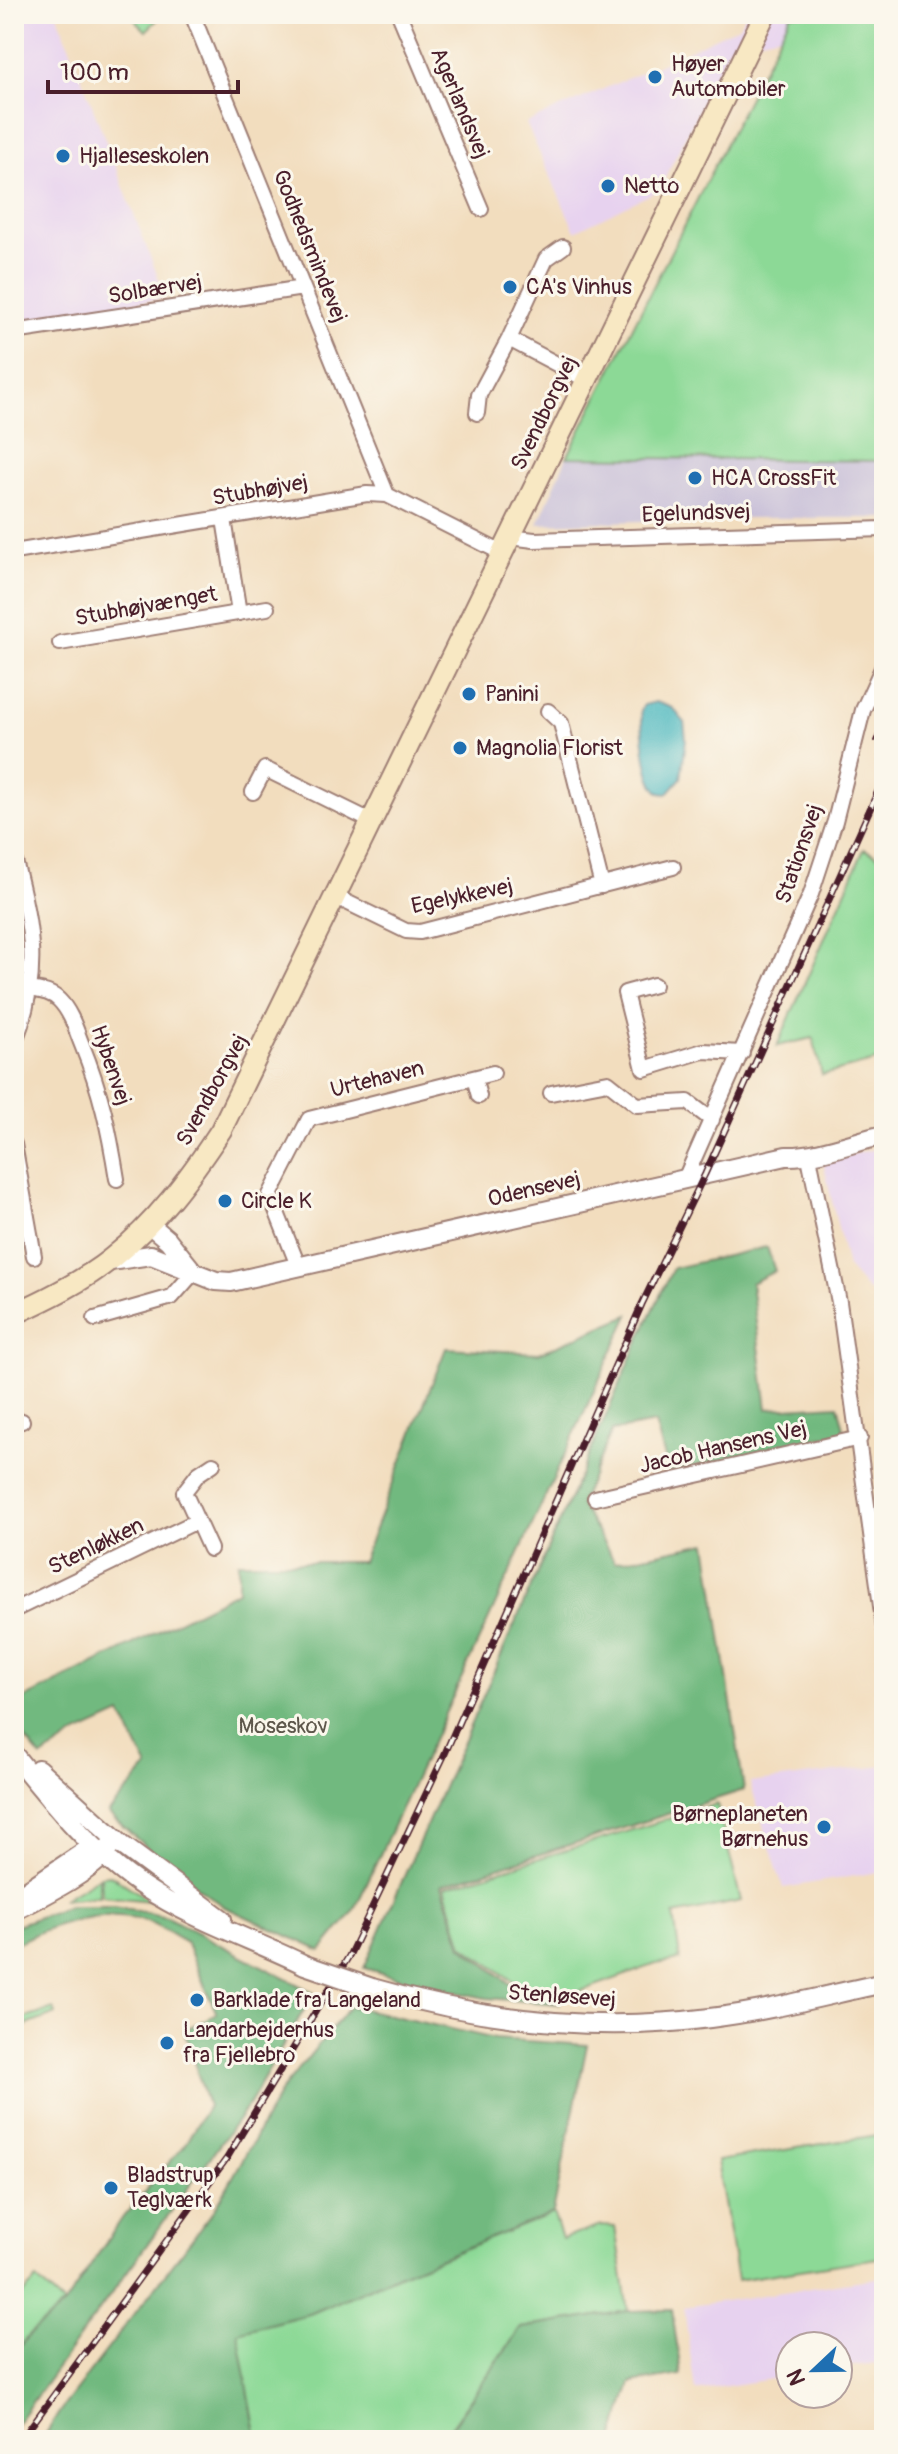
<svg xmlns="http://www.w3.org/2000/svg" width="898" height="2454" viewBox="0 0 898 2454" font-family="Pangolin,sans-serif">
<rect width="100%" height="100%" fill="#fbf7ec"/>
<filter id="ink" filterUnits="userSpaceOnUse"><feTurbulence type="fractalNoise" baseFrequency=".0125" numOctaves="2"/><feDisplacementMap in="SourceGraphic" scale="16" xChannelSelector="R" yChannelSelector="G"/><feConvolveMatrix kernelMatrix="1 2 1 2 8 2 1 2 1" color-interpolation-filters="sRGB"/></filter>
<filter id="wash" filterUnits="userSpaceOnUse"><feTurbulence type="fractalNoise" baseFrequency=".006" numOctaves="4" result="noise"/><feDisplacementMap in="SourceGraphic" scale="32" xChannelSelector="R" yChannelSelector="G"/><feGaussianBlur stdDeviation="1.8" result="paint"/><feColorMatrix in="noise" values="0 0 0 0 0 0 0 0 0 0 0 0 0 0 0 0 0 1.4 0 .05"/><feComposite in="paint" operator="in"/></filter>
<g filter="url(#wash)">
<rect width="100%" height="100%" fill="#f2ddbe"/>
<path fill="#e7d2ef" d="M14,14H57L166,298L14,322Z
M745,14H884L731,45L659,190L575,231L526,123L654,67L739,26Z
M884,1147V1285L868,1291L847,1267L823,1161Z
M884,1766V1871L783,1888L750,1783Z
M884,2277V2362L838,2368V2346H790V2376L695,2391L684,2307Z"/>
<path fill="#c8bfd8" d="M567,457L884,461V518H746L538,524Z"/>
<path fill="#8cd996" stroke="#6b7c60" stroke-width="2" d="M129,14H163L146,31Z
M791,14H884V461L567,457Z
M864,849L884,859V1059L822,1075L813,1038L777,1046Z
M717,1804L741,1901L674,1915L680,1960L656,1964L559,1999L514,1982L463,1945L445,1887Z
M109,1875L112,1876L151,1901L102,1896L101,1876Z
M99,1877V1896L62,1900Z
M54,2009L56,2014L14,2030V2022Z
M884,2134V2257L737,2280L717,2161Z
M553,2213L562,2239L601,2226L615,2227L628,2311L521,2328L442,2439L257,2440L237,2332L312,2313L403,2273Z
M37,2280L64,2305L29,2335L14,2353V2303Z"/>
<path fill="#71b97f" stroke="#5e6c55" stroke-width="2" d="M767,1247L775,1271L751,1283L767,1409L838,1405L845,1432L669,1472L655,1423L612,1431L580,1504L615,1562L707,1543L744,1790L442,1885L462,1946L514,1987L560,2004L486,1998L431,1987L364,1968L640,1338L673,1268Z
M629,1315L354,1911L321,1951L225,1907L165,1864L108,1813L148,1767L121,1714L75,1735L41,1758L14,1725V1704L238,1591V1562H362L446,1348L539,1353Z
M69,1906H115L167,1917L314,1993L247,2107L14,2427V2353L29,2335L64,2305L123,2217L185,2144L208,2106L184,2030L217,2014L186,1942C170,1933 153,1921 135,1918C94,1910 48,1925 14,1945V1926Z
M350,2006L495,2039L587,2045L553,2213L403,2273L312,2313L238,2332L257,2440H42L60,2411L215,2209L281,2091Z
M672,2310L681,2375L631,2383L613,2440H423L443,2439L521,2328L628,2311Z"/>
<path fill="#46b6be" stroke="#486a74" stroke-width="2" d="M656,702L673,708L684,722L686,739L681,778L667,794L660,793C644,780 643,731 641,710L644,705Z"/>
</g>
<g filter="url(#ink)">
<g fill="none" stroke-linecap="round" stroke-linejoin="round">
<defs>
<path id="minor" d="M192,14L387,495
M399,14L481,209
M14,332L303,288
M509,339L587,380
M477,413L479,395L509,339L546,259L563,247
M224,519L239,613
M510,537L534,540L884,529
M14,552L367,494L387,495L502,553
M60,643L267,608
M548,711L561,723L602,886
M253,792L265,769L373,822
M14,858C33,926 41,977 14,1044
M336,897L406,931L420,932L673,867
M654,985L625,993L644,1069L703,1051L742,1053
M30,989C41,991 51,992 59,1000C71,1012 76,1030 82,1045C101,1092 109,1129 117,1179
M474,1078L479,1096
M551,1093L608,1082L637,1105L688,1102L712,1120
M14,1144L34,1256
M809,1157L839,1302L884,1628
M685,1179L811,894L835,821L863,710L884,664
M299,1268L270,1195L309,1119L493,1073
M95,1319L172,1297L194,1272
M14,1423L22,1421
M595,1498L860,1438
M210,1549L184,1492L198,1474L213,1464
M14,1610L197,1521"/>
<path id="tertiary" d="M149,1224L168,1240L192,1270
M110,1261L151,1255L216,1281L231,1282L786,1156C818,1157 852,1142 884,1135
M14,1755C52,1802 93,1854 144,1887C193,1920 252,1939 305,1965
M38,1769L122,1845L222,1919
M23,1893L93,1846
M14,1911C37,1899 99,1869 109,1847
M372,1988C482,2020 596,2033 710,2018C769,2011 827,1995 884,1983"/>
<path id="secondary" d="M14,1314C47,1299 84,1281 112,1258C156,1223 190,1177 221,1130L765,14"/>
</defs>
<use href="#minor" stroke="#9e7e74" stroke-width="18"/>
<use href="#tertiary" stroke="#9e7e74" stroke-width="22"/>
<use href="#secondary" stroke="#9e7e74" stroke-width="24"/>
<use href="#minor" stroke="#fff" stroke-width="14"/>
<use href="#tertiary" stroke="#fff" stroke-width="18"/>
<use href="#secondary" stroke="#f8e8c3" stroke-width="20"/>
<path stroke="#4a1f2b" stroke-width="2" d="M875,741L884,721"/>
<defs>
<path id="rail" d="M21,2440L227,2158L349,1956L443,1758L642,1304L705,1174L884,778"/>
</defs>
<use href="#rail" stroke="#4a1f2b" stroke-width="7"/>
<use href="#rail" stroke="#fbf7ec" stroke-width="4" stroke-dasharray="12" stroke-linecap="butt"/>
<defs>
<path id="tertiary-bridge" d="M305,1965L372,1988"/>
</defs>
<use href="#tertiary-bridge" stroke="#9e7e74" stroke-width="22" stroke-linecap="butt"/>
<use href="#tertiary-bridge" stroke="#fff" stroke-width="18"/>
</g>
</g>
<g fill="#1f6fb2" stroke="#fbf7ec" stroke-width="3">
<circle cx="655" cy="77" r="8"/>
<circle cx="63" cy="156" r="8"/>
<circle cx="608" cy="186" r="8"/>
<circle cx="510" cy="287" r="8"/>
<circle cx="695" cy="478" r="8"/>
<circle cx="469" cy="694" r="8"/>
<circle cx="460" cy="748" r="8"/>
<circle cx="225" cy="1201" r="8"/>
<circle cx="824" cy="1827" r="8"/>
<circle cx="197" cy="2000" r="8"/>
<circle cx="167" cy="2043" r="8"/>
<circle cx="111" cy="2188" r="8"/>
</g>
<g text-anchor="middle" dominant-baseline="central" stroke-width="6" stroke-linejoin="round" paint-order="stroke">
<g font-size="22" fill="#4a1f2b" stroke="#fbf7ec" text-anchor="start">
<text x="671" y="64">Høyer<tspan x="671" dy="25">Automobiler</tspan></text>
<text x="79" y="156">Hjalleseskolen</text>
<text x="624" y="186">Netto</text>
<text x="526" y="287">CA's Vinhus</text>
<text x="711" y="478">HCA CrossFit</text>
<text x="485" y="694">Panini</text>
<text x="476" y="748">Magnolia Florist</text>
<text x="241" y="1201">Circle K</text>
<text x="808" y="1814" text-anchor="end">Børneplaneten<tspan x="808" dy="25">Børnehus</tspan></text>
<text x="213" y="2000">Barklade fra Langeland</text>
<text x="183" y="2030">Landarbejderhus<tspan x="183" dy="25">fra Fjellebro</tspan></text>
<text x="127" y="2175">Bladstrup<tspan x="127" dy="25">Teglværk</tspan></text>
</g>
<g font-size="22" fill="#4a1f2b" stroke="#fbf7ec">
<text transform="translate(460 103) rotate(67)">Agerlandsvej</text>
<text transform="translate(310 246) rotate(68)">Godhedsmindevej</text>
<text transform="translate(155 289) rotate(-9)">Solbærvej</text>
<text transform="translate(544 413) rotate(-64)">Svendborgvej</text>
<text transform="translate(260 490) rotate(-10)">Stubhøjvej</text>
<text transform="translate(696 513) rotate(-2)">Egelundsvej</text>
<text transform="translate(146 606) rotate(-10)">Stubhøjvænget</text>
<text transform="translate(799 854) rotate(-71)">Stationsvej</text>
<text transform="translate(462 896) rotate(-12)">Egelykkevej</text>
<text transform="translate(111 1065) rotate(71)">Hybenvej</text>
<text transform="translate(377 1079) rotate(-14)">Urtehaven</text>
<text transform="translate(212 1090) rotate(-61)">Svendborgvej</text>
<text transform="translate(534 1189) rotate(-13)">Odensevej</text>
<text transform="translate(723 1447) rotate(-13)">Jacob Hansens Vej</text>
<text transform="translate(96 1546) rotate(-26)">Stenløkken</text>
<text transform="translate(562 1996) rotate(4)">Stenløsevej</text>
</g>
<g font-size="22" fill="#5e574b" stroke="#fbf7ec">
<text x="283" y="1726">Moseskov</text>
</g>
</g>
<rect width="898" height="2454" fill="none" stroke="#fbf7ec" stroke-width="48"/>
<g transform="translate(814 2370) rotate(248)"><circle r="38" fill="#fbf7ec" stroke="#b4a19f" stroke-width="2"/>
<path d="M0-6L14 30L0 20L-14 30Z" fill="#1f6fb2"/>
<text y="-12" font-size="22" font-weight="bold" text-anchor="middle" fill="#4a1f2b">N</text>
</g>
<path d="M48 80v12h190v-12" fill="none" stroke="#4a1f2b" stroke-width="4"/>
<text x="60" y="80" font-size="24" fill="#4a1f2b" stroke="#fbf7ec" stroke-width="6" paint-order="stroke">100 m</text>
</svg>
